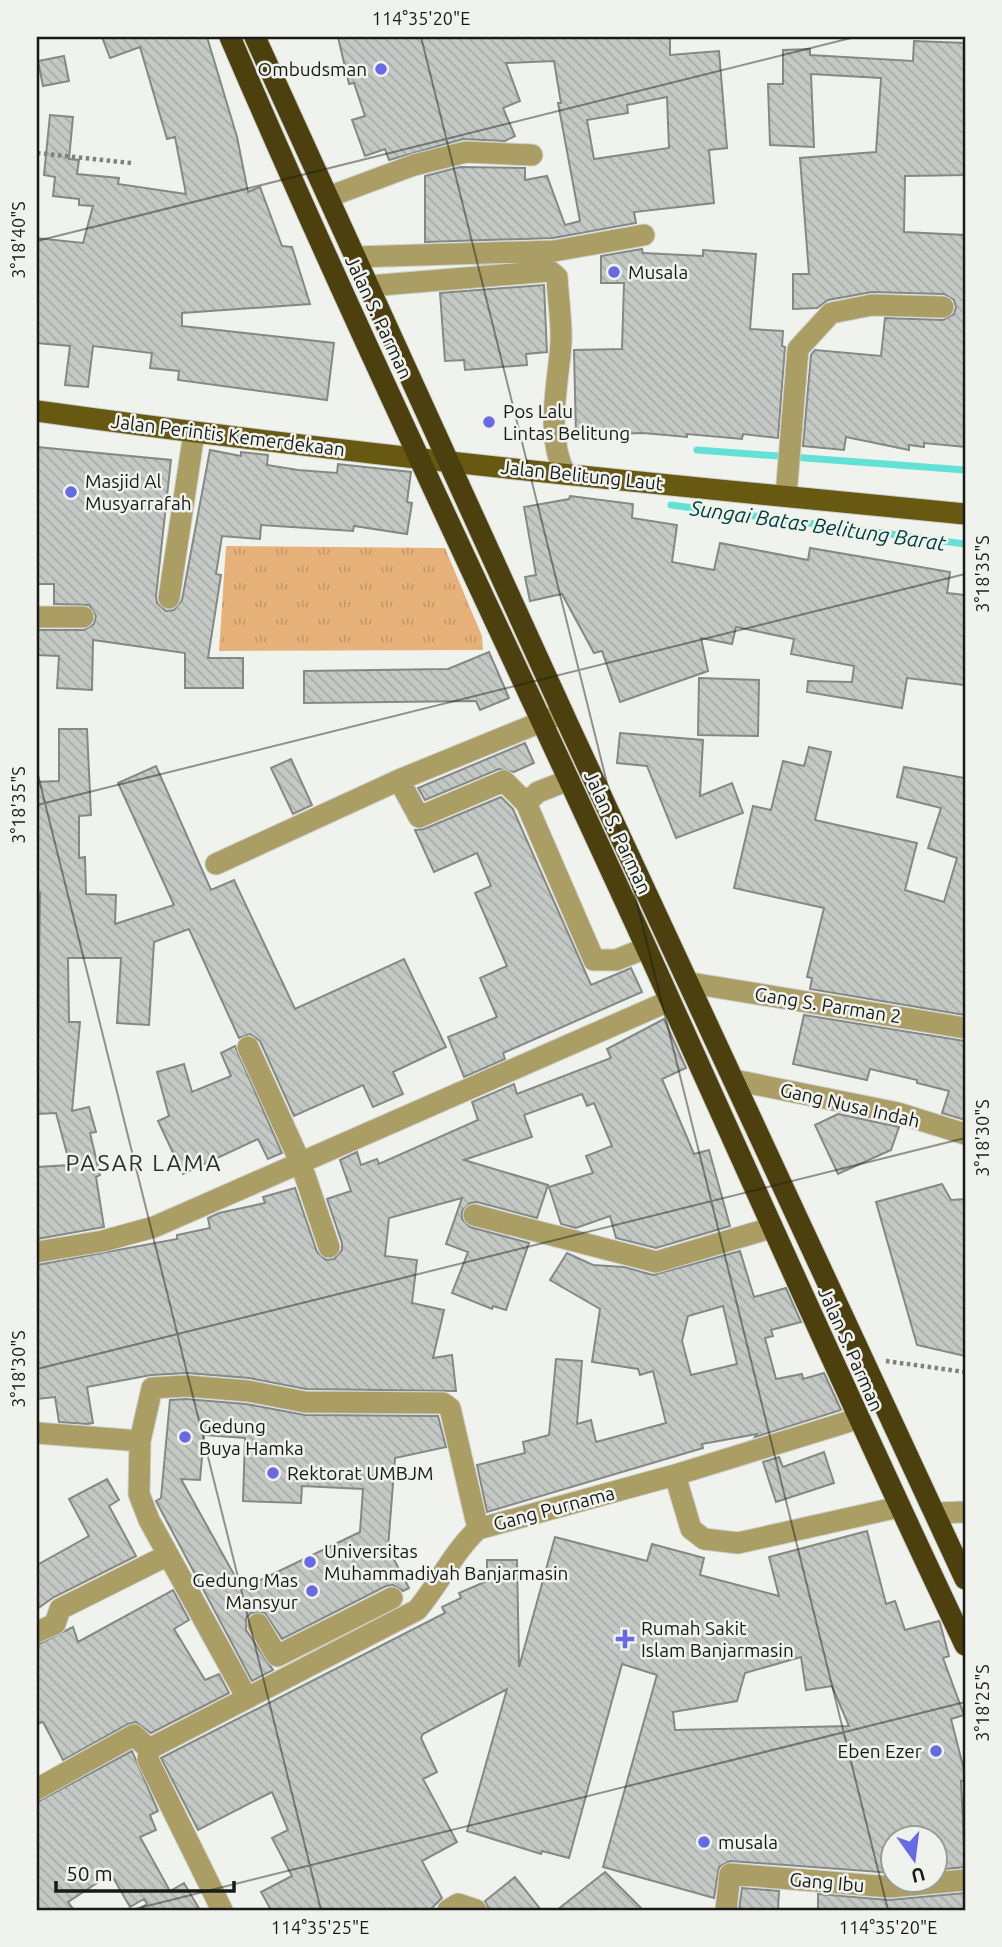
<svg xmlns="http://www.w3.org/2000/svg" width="1002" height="1947" viewBox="0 0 1002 1947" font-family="Ubuntu,sans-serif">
<defs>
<pattern id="grass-tufts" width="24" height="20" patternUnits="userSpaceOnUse" patternTransform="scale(1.75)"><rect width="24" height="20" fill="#e7b27a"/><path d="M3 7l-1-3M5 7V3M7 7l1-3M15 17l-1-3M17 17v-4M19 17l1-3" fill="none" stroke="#c69869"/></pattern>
<pattern id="building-back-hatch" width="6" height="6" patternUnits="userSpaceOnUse" patternTransform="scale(1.75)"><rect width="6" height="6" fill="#c4c9c6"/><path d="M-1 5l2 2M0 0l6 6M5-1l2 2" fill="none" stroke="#a8aca9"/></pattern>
</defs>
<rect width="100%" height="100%" fill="#f0f2ed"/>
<path fill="url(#grass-tufts)" d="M226,546L445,548L482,636L483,650L219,651Z"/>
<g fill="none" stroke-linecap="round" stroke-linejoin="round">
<path stroke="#62e1d7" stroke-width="7" d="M697,450L965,470
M671,505L965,544"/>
</g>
<path fill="url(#building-back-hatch)" stroke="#848986" stroke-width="2" fill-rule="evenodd" d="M102,37H207L237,137L248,192L260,187L282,246L292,247L310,304L182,313V326L334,343L327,400L178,380L179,371L150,368L152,353L93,346L88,387L65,385L70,346L37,343V238L83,243L93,206L79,205V199L53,196L55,177L44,175L50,115L73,117L69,159L79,160L77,174L119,178L118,184L186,194L175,137L167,139L140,47L110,58Z
M338,37H670V55L719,51L727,148L709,150L714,203L634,212L636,223L553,238L425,242V176L460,167L525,168V180L547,176L565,225L580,221L558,103H561L554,61L506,63L520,101L503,108L515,136L505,141L463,139L389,160L385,149L365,156L352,120L365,116L354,83L349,84ZM667,97L669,148L594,159L587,120L628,113L627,105Z
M914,41L965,43V175L905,176L904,232L965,235V447L924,443V447L909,445V450L846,437L844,450L803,446L811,355L815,350L881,356L885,318L943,320L954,314L956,307L954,300L944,294L872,292L828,300L817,308L793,309V274H809L800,158L876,152L881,78L811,74L814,147L770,145L768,84H783V50L810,49V55L913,61Z
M64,56L69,81L43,86L38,61Z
M642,249L643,253L703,256V250L756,254L750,329L783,331L782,346L785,347L778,438L743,434L742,439L687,434V437L643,433L576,435L574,350L622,349L624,283H601V256Z
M544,285L547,352L526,354L527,365L465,370L464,360L445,361L440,293Z
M37,447L171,460L156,596L157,603L166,611L174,610L182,600L210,450L241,456V452L268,455L267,465L298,470L337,473L338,464L411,472L407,502L412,503L407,534L354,526L353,531L261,525L260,539L222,536L216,574L221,575L208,658H243V688H185V653L93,640L92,690L57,688L59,656L37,655V630H84L94,624L96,616L89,605L54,604V584H37Z
M570,496L633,504L632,518L677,525L672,562L714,570L720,543L808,560L810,548L950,572L947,593L965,595V685L907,678L902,708L807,692L808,681L852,682L854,666L791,654L794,639L736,627L732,644L701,638L708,671L620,702L602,651L594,653L562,594L530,601L525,577L536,575L524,507L569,499Z
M489,652L509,698L480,710L476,701L304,703V671L448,669Z
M699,678L759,680L758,736L698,735Z
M59,729H87L91,815L79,816V858L85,857L86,894L116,895L115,924L174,905L118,783L156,766L211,890L234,880L295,1009L404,959L446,1047L393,1072L403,1094L373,1107L363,1085L294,1116L260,1041L250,1034L239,1038L189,929L154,942L149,1025L117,1023L121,958H68L69,1022H80L72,1111L89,1107L96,1132L90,1133L100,1175L96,1177L104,1227L37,1239V1167L70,1165L56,1113L37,1114L40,893H37V782L59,781Z
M620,733L703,740L700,796L732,783L743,813L676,838L647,766L617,763Z
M525,743L534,763L514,772L499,769L425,800L418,788Z
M809,747L831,752L815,820L917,843L905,890L944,902L957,858L928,848L941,808L897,797L904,767L965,778V1015L810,989L812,978L807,977L824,908L734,888L753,806L771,810L783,761L804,766Z
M291,759L312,805L293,814L271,768Z
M501,797L513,809L591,985L631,968L642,992L503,1053L505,1059L464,1077L448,1037L497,1017L480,978L507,966L475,893L491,886L477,853L434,872L415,830L424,829Z
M804,1015L965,1041V1120L942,1113L949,1091L917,1083V1080L870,1069L867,1080L793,1064Z
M664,1019L686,1068L662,1079L694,1154L709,1150L730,1226L656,1248L616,1238L610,1216L576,1228L561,1224L549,1187L593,1173L586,1156L612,1146L594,1103L587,1106L582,1094L524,1115L532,1137L464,1160L548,1185L537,1218L477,1202L470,1203L462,1211V1219L470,1227L529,1243L506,1310L493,1306L492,1309L452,1293L468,1252L446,1244L462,1198L389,1218L385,1256L417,1260L412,1303L444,1310L433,1358L452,1355L456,1391L306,1389L249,1378L187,1373L151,1375L87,1387L93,1423L88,1424L59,1422L55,1397L37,1399V1265L177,1239V1235L210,1228L208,1218L219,1213L265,1203L263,1197L295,1188L317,1252L326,1260L334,1259L342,1250V1243L327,1199L351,1191L340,1160L357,1152L361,1165L377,1159L379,1164L478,1120L472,1102L514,1084L517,1094L611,1058L607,1049Z
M235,1046L282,1153L268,1159L258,1139L183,1174L158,1121L169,1116L157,1072L184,1064L192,1092L231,1076L221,1053Z
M838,1114L899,1127L891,1150L838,1174L815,1125Z
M942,1184L951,1200L965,1199V1356L917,1345L876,1202Z
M740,1251L754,1297L786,1288L801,1322L771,1330L773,1336L765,1338L776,1379L802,1374L803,1379L824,1373L841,1410L755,1437L757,1434L702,1444L703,1448L487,1512L477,1465L525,1453L523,1442L549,1435L556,1359L582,1361L577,1424L591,1420L596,1442L666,1423L653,1371L640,1375L638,1369L592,1362L600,1309L550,1280L567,1253L593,1265L624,1267L653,1275ZM723,1306L737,1364L691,1375L682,1341L688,1316Z
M186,1399L246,1404L305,1415L438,1416L446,1447L395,1458L388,1548L409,1588L403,1591L393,1585L386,1586L282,1639L265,1613H251L246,1618V1630L273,1670L252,1681L156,1501L161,1498L170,1400ZM204,1435L245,1438L243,1501L301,1503L302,1486L363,1489L360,1532L242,1589L181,1479L200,1480Z
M824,1452L834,1483L776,1502L763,1462L779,1457L783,1467Z
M107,1479L119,1500L109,1506L136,1556L54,1597L37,1609V1565L89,1536L69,1499Z
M867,1531L886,1604L895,1601L905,1630L939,1621L940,1623L949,1656L943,1658L964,1715L951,1719L965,1774V1781H961L965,1867L935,1870V1838H893V1873L730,1861L719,1867L714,1898L603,1867L657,1675L622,1664L569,1858L542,1851L541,1854L467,1831L507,1689L423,1734L421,1738L437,1772L423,1779L457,1842L422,1861L442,1898L430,1910H271L261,1892L292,1876L272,1838L288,1830L272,1792L198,1830L161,1758L445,1613L442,1607L461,1598L459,1593L487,1581V1560H517L519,1667L555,1537L647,1561L652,1544L704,1558L700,1575L779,1596L769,1557ZM801,1657L806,1690L832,1686L849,1726L675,1730L673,1712L737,1701L745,1673Z
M173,1590L189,1620L174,1629L205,1680L219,1674L229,1693L151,1733L136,1722L128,1724L63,1760L43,1722L37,1724V1645L73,1627L78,1642Z
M132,1751L158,1811L150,1815L156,1830L140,1837L170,1891L184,1883L200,1910H137L147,1904L144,1899L130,1907L111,1874L68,1902L74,1910H37V1802Z
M605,1872L643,1910H557Z
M515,1877L541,1910H489L485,1901Z
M742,1888L779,1891L778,1910H739Z
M964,1893V1910H818V1894L889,1900Z"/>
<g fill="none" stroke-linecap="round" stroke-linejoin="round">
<defs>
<path id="minor" d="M328,197L414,165L466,152L532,155
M355,257L554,251L644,235
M369,286L550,271L557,277C558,299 562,322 561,343C558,387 545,433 565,474
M786,496L798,349L831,313L872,305L943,307
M169,598L194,433
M37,617H83
M399,780L419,817L504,781L526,803
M569,780L538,792L526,803L594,960H616L646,948
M216,864L399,780L563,713
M691,983L965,1028
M248,1047L301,1164L329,1247
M734,1080L898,1113L965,1134
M474,1215L656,1262L771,1228
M37,1252L103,1241L154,1227L669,1001
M37,1433L140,1441L139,1494L149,1520L247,1698
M140,1441L152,1388L186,1386L248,1391L305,1402L443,1403L450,1408L478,1529
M675,1475L691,1529L704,1539L738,1543L899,1507
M935,1513L965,1512
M258,1624L277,1656L392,1598
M37,1632L55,1624L60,1609L166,1556
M149,1749L417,1610C440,1583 453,1552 478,1529L675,1475L857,1419
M37,1789L134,1735L149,1749L148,1760L222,1910
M448,1910L458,1904L476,1910
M726,1910L730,1874L890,1887L965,1880"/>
<path id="major" d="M37,411C345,454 655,484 965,514"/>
<path id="highway" d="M230,37C363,347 511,651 651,958C755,1188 857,1418 965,1645
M255,37L568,724L965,1579"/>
</defs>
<use href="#minor" stroke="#cecfcb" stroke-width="23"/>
<use href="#major" stroke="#cecfcb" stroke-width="23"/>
<use href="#highway" stroke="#cecfcb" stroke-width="23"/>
<path stroke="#80827e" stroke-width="4.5" stroke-dasharray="3.5 3.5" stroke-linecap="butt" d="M37,153L131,163
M886,1361L965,1372"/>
<use href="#minor" stroke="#ab9e65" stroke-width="21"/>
<use href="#major" stroke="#675911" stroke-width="21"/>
<use href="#highway" stroke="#4c410e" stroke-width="21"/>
</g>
<path fill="none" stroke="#191a18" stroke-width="2" stroke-opacity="0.45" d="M421,37L888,1910M37,241L855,37M37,771L321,1910M37,805L965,574M37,1369L965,1138M131,1910L965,1702"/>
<g fill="#676ae3" stroke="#f0f2ed" stroke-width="2.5">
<circle cx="381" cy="69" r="7"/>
<circle cx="614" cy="272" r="7"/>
<circle cx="489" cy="422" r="7"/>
<circle cx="71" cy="492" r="7"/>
<circle cx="185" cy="1437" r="7"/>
<circle cx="273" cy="1473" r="7"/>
<circle cx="310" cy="1562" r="7"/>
<circle cx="312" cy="1591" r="7"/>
<path d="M621.5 1628.5h7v7h7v7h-7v7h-7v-7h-7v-7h7z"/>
<circle cx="936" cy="1751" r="7"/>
<circle cx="704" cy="1842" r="7"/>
</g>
<g text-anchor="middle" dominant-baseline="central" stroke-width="5" stroke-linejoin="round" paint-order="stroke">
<g font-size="19" fill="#191a18" stroke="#f0f2ed" text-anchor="start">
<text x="367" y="69" text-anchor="end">Ombudsman</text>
<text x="628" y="272">Musala</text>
<text x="503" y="411">Pos Lalu<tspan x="503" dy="22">Lintas Belitung</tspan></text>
<text x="85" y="481">Masjid Al<tspan x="85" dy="22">Musyarrafah</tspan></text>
<text x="199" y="1426">Gedung<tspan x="199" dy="22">Buya Hamka</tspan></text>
<text x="287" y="1473">Rektorat UMBJM</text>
<text x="324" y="1551">Universitas<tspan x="324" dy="22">Muhammadiyah Banjarmasin</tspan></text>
<text x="298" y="1580" text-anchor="end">Gedung Mas<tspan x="298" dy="22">Mansyur</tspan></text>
<text x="641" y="1628">Rumah Sakit<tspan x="641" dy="22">Islam Banjarmasin</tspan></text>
<text x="922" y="1751" text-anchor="end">Eben Ezer</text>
<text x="718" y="1842">musala</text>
</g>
<g font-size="19" fill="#191a18" stroke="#f0f2ed">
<text transform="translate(379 317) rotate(65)">Jalan S. Parman</text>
<text transform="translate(228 435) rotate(7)">Jalan Perintis Kemerdekaan</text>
<text transform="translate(582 475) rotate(6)">Jalan Belitung Laut</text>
<text transform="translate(618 832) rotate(65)">Jalan S. Parman</text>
<text transform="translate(828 1005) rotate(9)">Gang S. Parman 2</text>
<text transform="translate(850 1105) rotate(13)">Gang Nusa Indah</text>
<text transform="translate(851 1349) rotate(66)">Jalan S. Parman</text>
<text transform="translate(554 1508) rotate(-15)">Gang Purnama</text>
<text transform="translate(827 1882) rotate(5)">Gang Ibu</text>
</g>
<g font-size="21" font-style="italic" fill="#01403c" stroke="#f0f2ed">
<text transform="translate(818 525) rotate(8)">Sungai Batas Belitung Barat</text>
</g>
<g font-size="23" letter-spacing="2" fill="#2e302c" stroke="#f0f2ed">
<text x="144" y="1162">PASAR LAMA</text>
</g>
</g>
<rect width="1002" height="1947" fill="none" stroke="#f0f2ed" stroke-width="77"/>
<g transform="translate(914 1859) rotate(166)"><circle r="33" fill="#f0f2ed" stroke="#9a9c98" stroke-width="2"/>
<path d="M0-5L12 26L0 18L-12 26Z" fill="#676ae3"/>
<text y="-10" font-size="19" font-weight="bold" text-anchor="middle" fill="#191a18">U</text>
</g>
<path d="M56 1881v10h178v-10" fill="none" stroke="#191a18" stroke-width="3.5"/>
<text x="66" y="1881" font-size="21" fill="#191a18" stroke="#f0f2ed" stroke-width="5" paint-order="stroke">50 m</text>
<rect x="38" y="38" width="926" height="1871" fill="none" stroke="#191a18" stroke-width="2.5"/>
<g font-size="18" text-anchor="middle" fill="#191a18">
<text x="421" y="25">114°35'20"E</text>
<text transform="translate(19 240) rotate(-90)" y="6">3°18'40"S</text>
<text transform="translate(983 574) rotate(-90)" y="6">3°18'35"S</text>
<text transform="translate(19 805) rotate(-90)" y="6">3°18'35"S</text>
<text transform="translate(983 1138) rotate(-90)" y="6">3°18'30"S</text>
<text transform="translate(19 1369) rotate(-90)" y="6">3°18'30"S</text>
<text transform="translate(983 1703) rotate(-90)" y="6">3°18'25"S</text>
<text x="320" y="1934">114°35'25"E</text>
<text x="888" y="1934">114°35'20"E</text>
</g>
</svg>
